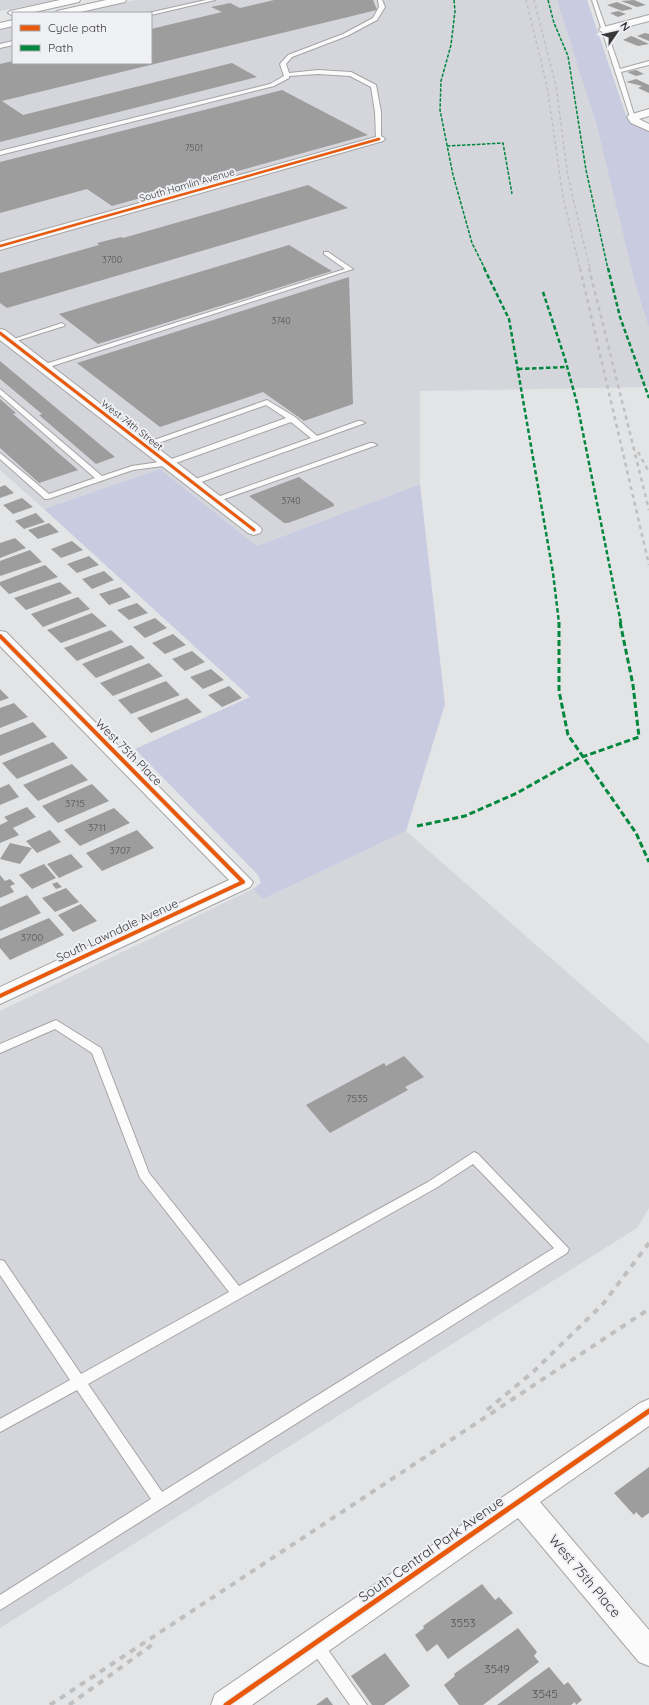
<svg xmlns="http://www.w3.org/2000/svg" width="649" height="1705" viewBox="0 0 649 1705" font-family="Quicksand,sans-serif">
<rect width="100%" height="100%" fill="#e3e4e5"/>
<path fill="#d5d5dc" d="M0,0H60L0,11Z
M136,0H586L649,184V387L420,391V484L257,546L160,469L44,509L0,470V30L13,27V63H151V13H77Z
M406,831L649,1044V1208L637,1228L0,1628V1011L253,889L263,899Z"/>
<path fill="#c9cce1" d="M557,0H587L626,115L634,122L649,129V327L636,287L597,126Z
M160,469L257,546L420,484L445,704L406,831L263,899L253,889L261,883L258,875L135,749L250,697L44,509Z"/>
<path fill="#9d9d9e" d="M274,0H373L377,10L2,101L23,115L232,63L257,77L0,142V64L13,61V63H151V29L222,12L211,7L230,3L240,8Z
M634,0L646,5L637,7L621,1Z
M617,2L632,8V9L622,11L607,5Z
M618,11L626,14L618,17L610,13Z
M645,33L649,34V41L637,36Z
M631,36L634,37L649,44L638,46L623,40Z
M636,70L644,74L636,76L627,72Z
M636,79L649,85V93L638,88L642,86L626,82Z
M282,90L368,135L112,206L87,189L0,213V162Z
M308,185L348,208L7,308L0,303V273L99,245L97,243L121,237L123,238Z
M289,245L332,271L98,344L59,314Z
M349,277L353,404L304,421L263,392L160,427L77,363Z
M0,361L115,457L96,464L39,415L42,414L0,379Z
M0,399L16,413L13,414L78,470L39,483L0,448Z
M299,477L334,504V506L288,523H284L249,496Z
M5,485L14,493L0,498V487Z
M22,498L33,507L13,514L3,505Z
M36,513L45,522L24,529L15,521Z
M49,523L59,532L38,539L28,530Z
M15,538L26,548L0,558V543Z
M72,541L83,550L61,558L51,549Z
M30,550L42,562L0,576V561Z
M89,556L99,565L77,573L67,564Z
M45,565L58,577L9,594L0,585V582Z
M104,571L114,580L92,589L82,579Z
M60,582L72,593L26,610L14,598Z
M121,587L131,597L109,605L99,594Z
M78,597L90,609L43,627L31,614Z
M137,603L148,613L129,620L117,610Z
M92,613L107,626L61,643L47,630Z
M155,618L167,628L145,638L133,627Z
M111,630L124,642L77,661L64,648Z
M173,634L186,645L165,654L152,643Z
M131,645L145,658L96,678L82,664Z
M192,651L205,662L185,671L172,659Z
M149,663L163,676L113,696L100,683Z
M211,669L224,680L203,689L190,677Z
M166,681L180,695L131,714L118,700Z
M229,686L242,698L222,707L208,695Z
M0,689L9,698L0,701Z
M187,698L202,712L151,733L137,718Z
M14,703L28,717L0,728V708Z
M33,722L47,737L0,756V735Z
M53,742L68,758L17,779L2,763Z
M72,764L88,780L38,801L23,785Z
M9,784L19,797L0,805V788Z
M92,784L109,801L58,823L42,806Z
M27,807L36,817L13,828L19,835L0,843V825L8,821L4,817Z
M114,808L130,823L80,846L64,830Z
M50,830L61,842L37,853L26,841Z
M137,830L154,848L102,871L86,853Z
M10,843L32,848L20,864L0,859Z
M71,854L83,867L59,878L47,864Z
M44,864L56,878L32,889L19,875Z
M0,875L5,881L10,879L15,884L10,886L14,892L0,898Z
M57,882L62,887L56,889L52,884Z
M66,888L79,902L55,912L42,898Z
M27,895L41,913L0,931V907Z
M81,904L97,921L73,932L58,915Z
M49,918L64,935L10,960L0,948V939Z
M404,1056L424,1077L405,1087L408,1090L330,1133L306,1105L384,1063L386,1066Z
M649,1467V1513L642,1518L636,1512L634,1515L614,1493Z
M482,1584L495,1600L499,1597L513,1613L448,1659L437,1644L427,1652L415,1635L424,1628L423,1626Z
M518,1628L537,1652L534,1656L539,1662L483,1705H459L444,1685L455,1676L454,1674Z
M385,1653L410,1686L384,1705H372L351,1676Z
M549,1667L564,1685L568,1682L582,1700L576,1705L575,1702L571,1705H497Z
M327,1697L333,1705H316Z"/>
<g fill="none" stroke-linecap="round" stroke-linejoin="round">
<defs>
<path id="lane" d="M206,0H215L151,15V13H148Z
M378,0H382L385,7L377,20L347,36L292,57L286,64L289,73L318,70L351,72L376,85L381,112V140L376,139L375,112L371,87L350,76L318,74L289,76V78L274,86L0,155V151L270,84L284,76L280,64L288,55L343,34L373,18L379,7Z
M592,0H596L620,69L649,61V65L621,72L635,118L630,117Z
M13,41V45L0,48V44Z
M324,252H328L353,269L46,368L39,366L345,269L324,254Z
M62,323L65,325L64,326L13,342L8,341Z
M0,389L102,476L132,466L166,461L286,418L266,405L147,447H144L140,445L267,400L295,417L317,436L358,421H361L365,423L193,485L189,483L190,481L311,438L291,422L170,465L133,470L48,499H45L0,459V453L49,494L95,478L0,395Z
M370,443H373L377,445L216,502H210L209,500Z
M56,1020L101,1048L149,1173L239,1286L428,1182L474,1152L478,1154L569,1249L567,1253L0,1610V1595L151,1499L77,1390L0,1432V1419L70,1380L0,1275V1260L4,1261L81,1374L229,1292L140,1178L92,1053L55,1029L0,1053V1044ZM473,1164L554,1248L162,1492L88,1384L436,1188Z
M316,1638L321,1640L367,1705H350L311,1650L309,1645L311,1640Z"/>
<path id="street" d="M649,15V21L604,33L599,30L600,28Z
M649,109V116L639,119L649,124V131L631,123L627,117L629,115Z
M379,136L383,137L385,139L383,141L0,250V242Z
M0,329L5,330L260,527L262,530L260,533L254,535L248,533L0,340Z
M0,631L6,632L253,882L250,887L0,1004V987L229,880L0,646Z
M649,1399V1426L540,1502L649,1630V1666L639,1662L518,1518L252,1705H211L215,1694L640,1403Z"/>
<path id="secondary" d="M60,0H80L79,2L30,13H13V16L8,13L10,11Z
M106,0H126L125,2L76,13H55L57,11Z
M13,20V26L0,29V23Z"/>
</defs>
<use href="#lane" stroke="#a4a4a5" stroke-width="2"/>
<use href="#street" stroke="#a4a4a5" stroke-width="2"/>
<use href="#secondary" stroke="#a4a4a5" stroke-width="2"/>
<use href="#lane" fill="#fbfbfb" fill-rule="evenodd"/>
<use href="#street" fill="#fbfbfb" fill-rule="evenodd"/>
<use href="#secondary" fill="#fbfbfb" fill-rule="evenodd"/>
<path stroke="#bfbfc0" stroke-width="1.5" stroke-dasharray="3 3" stroke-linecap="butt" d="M526,0L547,86L563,197L580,269
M534,0L556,86L568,177L590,269"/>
<path stroke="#bfbfc0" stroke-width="2.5" stroke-dasharray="4 4" stroke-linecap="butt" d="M580,268L649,565
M589,268L649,510
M638,452L649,472"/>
<path stroke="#bfbfc0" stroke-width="4" stroke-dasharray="6 6" stroke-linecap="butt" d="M487,1410L533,1372L603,1304L649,1243
M50,1705L649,1309
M69,1705L156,1642"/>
<path stroke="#00873e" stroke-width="1.5" stroke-dasharray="3.5 1.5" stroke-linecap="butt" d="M454,0L455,11L451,45L441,81L440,110L453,175L472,243L485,269
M548,0L554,23L568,56L586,170L608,269
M447,146L503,143L512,194"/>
<path stroke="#00873e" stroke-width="2.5" stroke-dasharray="4.5 2.5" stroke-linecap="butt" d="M484,268L509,319L553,573L559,623
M608,268L620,317L649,398
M543,292L565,359L577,403L621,623
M518,369L567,367"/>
<path stroke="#00873e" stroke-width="3" stroke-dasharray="6 3" stroke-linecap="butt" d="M559,622V691L568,735L636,833L649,862
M417,826L465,816L517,793L579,758L639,737L633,685L620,622"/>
<defs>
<path id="cycleway-far3" d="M0,246L379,139"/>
<path id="cycleway-far2" d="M0,333L254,530"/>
<path id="cycleway-far1" d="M0,636L243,882L0,996"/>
<path id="cycleway" d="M226,1705L649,1411"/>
</defs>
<use href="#cycleway-far3" stroke="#eff0f3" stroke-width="4"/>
<use href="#cycleway-far2" stroke="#eff0f3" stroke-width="5"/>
<use href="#cycleway-far1" stroke="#eff0f3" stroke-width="6"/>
<use href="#cycleway" stroke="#eff0f3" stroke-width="8"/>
<use href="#cycleway-far3" stroke="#e8590c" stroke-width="2.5"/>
<use href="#cycleway-far2" stroke="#e8590c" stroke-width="3"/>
<use href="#cycleway-far1" stroke="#e8590c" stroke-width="4"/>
<use href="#cycleway" stroke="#e8590c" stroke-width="5"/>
</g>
<g text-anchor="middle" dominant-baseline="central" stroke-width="4" stroke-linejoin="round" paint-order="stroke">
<g font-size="9" fill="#525253">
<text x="194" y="147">7501</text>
<text x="112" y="259">3700</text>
<text x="281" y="320">3740</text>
<text x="291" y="500">3740</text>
</g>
<g font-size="10" fill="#39393a" stroke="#eff0f3">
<text transform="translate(187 185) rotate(-16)">South Hamlin Avenue</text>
<text transform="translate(132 425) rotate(38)">West 74th Street</text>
</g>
<g font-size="10" fill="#525253">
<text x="75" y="803">3715</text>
<text x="97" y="827">3711</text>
<text x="120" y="850">3707</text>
<text x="32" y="937">3700</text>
<text x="357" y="1098">7535</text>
</g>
<g font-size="12" fill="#39393a" stroke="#eff0f3">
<text transform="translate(129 752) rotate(45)">West 75th Place</text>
<text transform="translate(117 930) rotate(-25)">South Lawndale Avenue</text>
</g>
<g font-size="12" fill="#525253">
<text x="463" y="1622">3553</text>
<text x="497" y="1668">3549</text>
<text x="545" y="1693">3545</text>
</g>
<g font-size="14" fill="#39393a" stroke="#eff0f3">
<text transform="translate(431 1549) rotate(-35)">South Central Park Avenue</text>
<text transform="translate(585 1576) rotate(50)">West 75th Place</text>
</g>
</g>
<rect x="12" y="12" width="140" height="52" fill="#eff0f3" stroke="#a6a7a9"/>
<rect x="20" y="25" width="20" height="6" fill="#e8590c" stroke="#a6a7a9"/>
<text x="48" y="32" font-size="12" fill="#39393a">Cycle path</text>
<rect x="20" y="45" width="20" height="6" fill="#00873e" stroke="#a6a7a9"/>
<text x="48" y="52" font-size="12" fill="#39393a">Path</text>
<g transform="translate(617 32) rotate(56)" stroke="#eff0f3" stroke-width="3" paint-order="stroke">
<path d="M0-3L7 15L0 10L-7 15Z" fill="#39393a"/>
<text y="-6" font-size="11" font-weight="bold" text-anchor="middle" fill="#39393a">N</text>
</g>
</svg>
